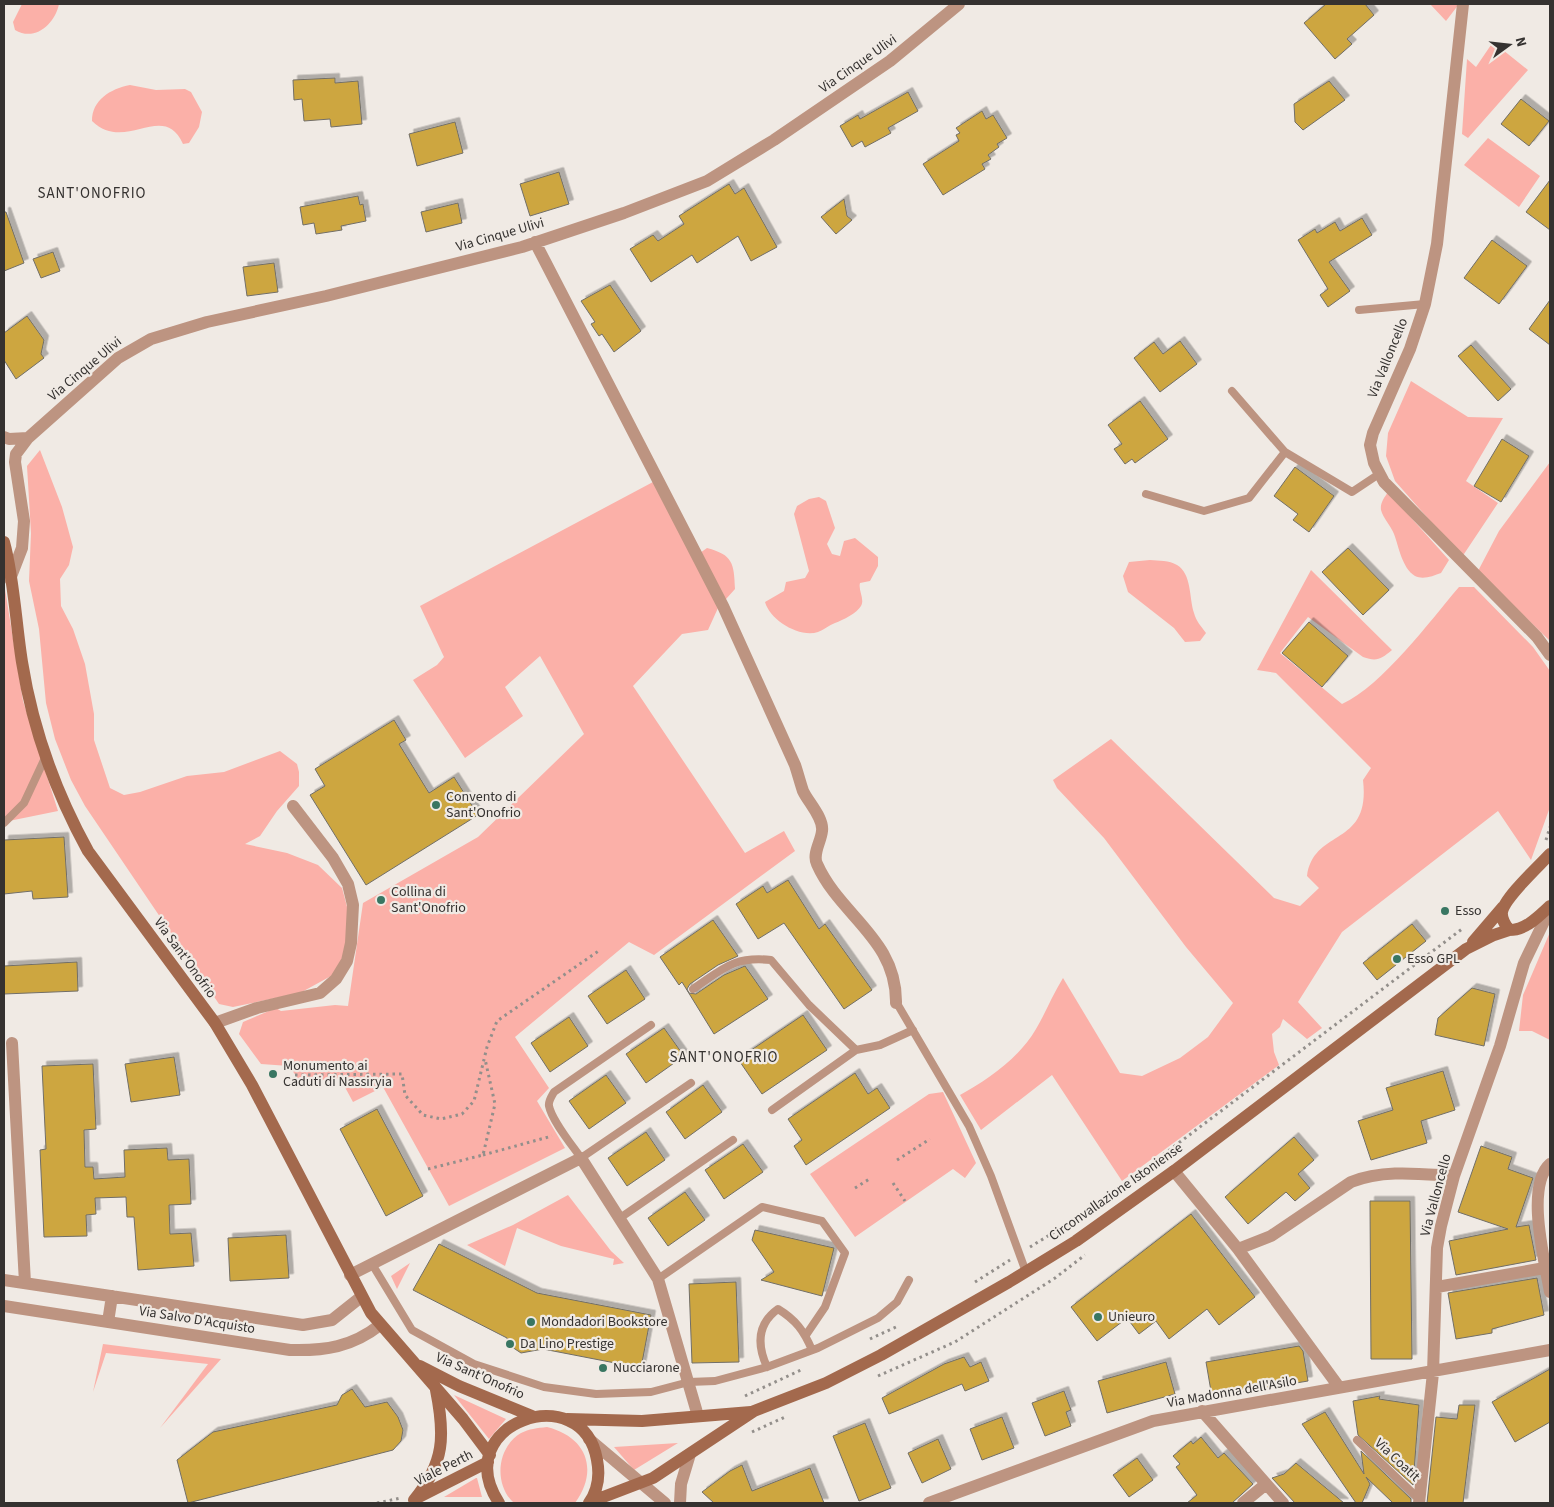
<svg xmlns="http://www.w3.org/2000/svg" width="1554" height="1507" viewBox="0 0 1554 1507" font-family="'Source Sans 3',sans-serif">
<defs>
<filter id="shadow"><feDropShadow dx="4.5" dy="-4.5" stdDeviation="0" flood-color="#0004"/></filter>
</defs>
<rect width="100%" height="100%" fill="#f0eae4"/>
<path fill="#fbb0a8" d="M22,4H59C55,24 35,42 15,30L13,22Z
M1430,4H1459L1446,21Z
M1493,42L1528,70L1468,138L1462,134L1467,59L1476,67Z
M130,85L156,90L185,89L191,92L202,112L199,127L189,143L183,144C163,100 126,154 92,121C92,100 110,89 130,85Z
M1488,138L1540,176L1519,207L1464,165Z
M1411,381L1468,417L1503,418L1466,481L1498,503L1462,557L1395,481L1386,456L1388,433Z
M40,450L62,507L73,547L69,565L60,579L61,606L73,629L85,664L94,714V740L110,788L124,795L140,792L187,776L224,772L280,751L297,764L299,772V786L277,811L260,836L245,844L287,853L318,865L342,888L353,929L342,970L300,993L233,1007L219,1004L85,806L71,780L55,739L46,703L39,629L29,581L31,533L27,466Z
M1550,462V641L1478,571L1499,531Z
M653,482L693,558L707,548C733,555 734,563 735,589L718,608L708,630L682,634L633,686L745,853L784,831L795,851L654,955L629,942L515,1037L549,1088L537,1101L565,1148L449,1206L383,1087L353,1102L340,1078L301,1083L289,1066L261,1064L239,1034L243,1022L276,1008L281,1011L335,1005L348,1006L363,903L478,837L584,734L540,656L505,687L523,716L465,758L413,680L437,665L444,657L420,606Z
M1388,492L1449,560L1441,573C1433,576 1423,580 1415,576C1402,568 1399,547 1394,534C1391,526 1383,518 1381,510C1380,503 1384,498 1388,492Z
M819,497L826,501L835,528L827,544L832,554L840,556L844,541L855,538L878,557V566L870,581L860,583C858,591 865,599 861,606C857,613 843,620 835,623C829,625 824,630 818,632C799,638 770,620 765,602L784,591L786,582L805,578L809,571L794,514L797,506L809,499Z
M1150,560C1159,561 1169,560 1177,565C1192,574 1189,598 1194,613C1196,621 1201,626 1206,633L1200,641L1185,642L1174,628L1128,592L1123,576L1129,562Z
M1311,570L1392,650C1381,659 1377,662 1363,657L1308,617L1280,653L1342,704C1383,685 1429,622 1459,587H1474L1533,647L1550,671V807L1531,860L1498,811L1342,932L1298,1002L1322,1028L1307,1039L1283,1019L1280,1027L1272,1034L1274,1052L1279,1065L1122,1181L1052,1075L981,1130L960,1095C988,1080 1020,1057 1036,1029C1046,1012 1053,994 1063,978L1120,1073L1142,1076L1180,1058L1208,1037L1233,1003L1186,947L1104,838L1057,788L1053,780L1111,739L1274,898L1300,906L1319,888L1307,876C1314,827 1371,848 1363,780L1371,768L1276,673L1257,670Z
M4,583L23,701L58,811L4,822Z
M1550,932V1040L1532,1031H1519L1523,995Z
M943,1092L976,1163L965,1178L953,1169L855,1237L810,1174L929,1094Z
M568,1195L611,1251L624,1263L613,1265L614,1259L561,1246L517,1228L505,1266L467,1245L513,1225Z
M410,1263L397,1289L391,1276Z
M103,1344L221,1359L160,1428L208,1364L106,1353L93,1392Z
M454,1395L506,1419L489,1439Z
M547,1427C587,1437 599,1470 575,1503H514C494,1485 496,1448 521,1433C529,1429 537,1428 547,1427Z
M678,1443L634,1470L614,1447Z
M477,1478L482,1497H444L476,1478Z"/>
<path fill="#cda641" stroke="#716e67" filter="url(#shadow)" d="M1326,4H1365L1374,15L1347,39L1352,44L1335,59L1304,23Z
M335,78V83L358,81L362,124L331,127L330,119L304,121L302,99L294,100L293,80Z
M1329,81L1345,100L1303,130L1295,122L1294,104Z
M908,92L918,111L888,128L891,133L865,147L862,141L852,147L840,126L858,115L860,119Z
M1521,99L1549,121L1529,146L1501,124Z
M982,111L986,119L993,115L1007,138L997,144L999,147L988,155L991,159L982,164L985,169L943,195L923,164L959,141L956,135L960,133L956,128Z
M455,122L463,153L417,166L409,134Z
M559,172L569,204L530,216L520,184Z
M1550,180V230L1526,212Z
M729,184L735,194L744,188L777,247L751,261L738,236L697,263L692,255L651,282L630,249L653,235L658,241L684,224L679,216Z
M358,196L360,205L363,204L366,221L341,226L342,230L316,234L314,223L303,225L300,207Z
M844,199L847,216L852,220L836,234L821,217Z
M458,203L462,223L426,232L421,212Z
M4,212H6L24,263L4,271Z
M1362,218L1372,235L1329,262L1350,291L1328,307L1320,295L1328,289L1298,240L1315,229L1317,233L1335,222L1340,231Z
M1492,240L1527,266L1499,304L1464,278Z
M53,252L60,271L41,278L33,259Z
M274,263L278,292L247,296L243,267Z
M610,285L641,331L614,352L602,334L599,336L591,324L595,322L581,301Z
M1550,300V345L1529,329Z
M27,316L44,340L41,354L44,358L16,379L4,360V333Z
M1180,341L1197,364L1160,392L1134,358L1154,342L1163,354Z
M1471,345L1511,389L1498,401L1458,356Z
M1140,401L1168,439L1135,463L1132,459L1125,464L1114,449L1122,444L1108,425Z
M1502,439L1529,456L1501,502L1474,486Z
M1295,467L1334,496L1309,532L1293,520L1298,514L1274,496Z
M1348,548L1389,590L1363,615L1322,572Z
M1309,622L1348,656L1322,687L1282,653Z
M394,720L406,740L399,744L429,793L454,777L478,815L366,885L310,795L325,786L315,769Z
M64,837L68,897L33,899L32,891L4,894V840Z
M788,880L819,929L825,924L872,990L844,1009L784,923L758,939L736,904L763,886L767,893Z
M713,920L738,956L718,965L690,984L687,989L689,993L696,994L724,975L745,966L768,999L714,1034L682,982L679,985L660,957Z
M1412,924L1426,941L1377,980L1363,963Z
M77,962L78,991L4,994V966Z
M626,970L645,999L607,1024L588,996Z
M1472,988L1495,994L1484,1046L1435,1035L1438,1018Z
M803,1015L827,1050L762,1094L738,1059Z
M569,1017L588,1046L550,1072L531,1043Z
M664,1028L684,1056L646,1083L626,1054Z
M174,1057L180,1095L131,1102L125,1064Z
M93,1064L96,1129L84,1130L85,1167H93L94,1179L125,1177L124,1150L167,1148L168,1160L189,1159L191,1204L169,1205L170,1234L191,1233L194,1266L138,1270L134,1217H127L126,1197L95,1198L96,1214L86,1215L87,1236L44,1237L40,1150L46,1149L42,1066Z
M1443,1071L1455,1110L1421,1121L1427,1143L1371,1160L1358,1121L1393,1110L1386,1088Z
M855,1073L868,1094L877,1088L890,1108L806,1165L794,1146L802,1140L788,1119Z
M606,1075L626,1103L589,1129L569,1101Z
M703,1085L722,1112L685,1139L666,1112Z
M377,1109L423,1196L386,1216L340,1129Z
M646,1132L665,1160L627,1186L608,1158Z
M1294,1137L1314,1160L1298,1174L1310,1188L1295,1201L1286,1192L1248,1224L1225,1197Z
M743,1144L763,1172L724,1199L705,1170Z
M1481,1146L1512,1157L1508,1169L1533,1178L1516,1227L1529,1225L1536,1260L1456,1275L1449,1241L1508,1229L1458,1212Z
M685,1192L705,1220L668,1246L648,1218Z
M1370,1201H1410L1412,1359H1371Z
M1191,1214L1255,1297L1219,1325L1207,1309L1169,1339L1156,1321L1139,1334L1127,1318L1097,1341L1071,1307Z
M755,1230L834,1248L822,1296L761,1280L774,1272L752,1240Z
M286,1235L289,1278L230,1281L228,1238Z
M439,1244L537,1293L651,1315L641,1368L543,1349L521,1353L509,1345L507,1338L413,1290Z
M1537,1278L1544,1315L1492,1329V1333L1456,1339L1448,1293Z
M736,1282L739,1362L692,1363L689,1284Z
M1299,1346L1303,1351L1308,1381L1212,1397L1206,1362Z
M964,1357L970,1367L981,1362L989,1381L965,1391L962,1384L889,1414L882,1398L944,1364Z
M1166,1362L1175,1394L1107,1413L1098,1381Z
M1550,1369V1422L1515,1442L1492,1402Z
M352,1389L365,1407L387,1402L398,1417L403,1430L401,1441L393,1450L188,1503L177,1460L213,1432L337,1405L342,1395Z
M1064,1391L1071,1410L1066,1412L1071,1426L1045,1436L1032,1403Z
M1380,1396L1379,1399L1419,1405L1413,1485L1358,1435L1353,1401Z
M1459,1405H1475L1463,1503H1427L1436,1417L1457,1419Z
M1325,1412L1364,1474L1361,1451L1411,1499V1503H1393L1366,1477L1370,1484L1362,1503H1356L1302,1424Z
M1002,1417L1014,1448L982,1460L970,1429Z
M865,1423L891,1488L859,1501L833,1436Z
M1201,1437L1218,1458L1224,1453L1253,1484L1232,1503H1187L1197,1495L1176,1467L1180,1464L1173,1456L1191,1441L1193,1444Z
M938,1439L951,1469L922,1483L908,1453Z
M1137,1458L1153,1480L1129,1497L1113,1475Z
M1296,1463L1344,1503H1295L1272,1478L1284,1474Z
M742,1465L752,1491L810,1468L824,1503H714L702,1492L730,1471Z"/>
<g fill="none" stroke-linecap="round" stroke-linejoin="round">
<path stroke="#938f8b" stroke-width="3" stroke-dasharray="2.5 4" stroke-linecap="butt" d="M1546,840L1550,827
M295,1075L402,1074L405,1095L423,1115L441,1119L462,1114L474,1101L487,1047L497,1021L600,950
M483,1155L552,1136
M897,1160L930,1139
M428,1169L483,1155L495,1104L485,1059
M893,1183L905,1201
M855,1188L871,1178
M1030,1247L1090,1210L1462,929
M975,1282L1010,1260
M870,1339L898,1326
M878,1376L955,1342L1055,1278L1085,1255
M745,1396L803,1369
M752,1432L785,1417
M377,1503L401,1498"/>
<path stroke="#bd9481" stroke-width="8" d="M1359,310L1425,304
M1232,391L1285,452L1352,492L1379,474
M1146,494L1204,511L1249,498L1285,452
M4,823L24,803L45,758
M693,989C723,969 733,956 771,960L809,1005L856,1050L880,1045L913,1030
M895,1000L969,1126L991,1176L1026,1272
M651,1025L554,1092C552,1096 548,1101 549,1106C552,1121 572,1145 581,1158L691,1083
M772,1110L856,1050
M620,1218L733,1140
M372,1264L412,1330L474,1364L544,1387L596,1394L651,1392L689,1382L715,1381L767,1367L818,1348L878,1318L897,1302L909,1280
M658,1279L762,1207L822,1221L845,1253L825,1307L806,1335
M767,1367C757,1345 757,1324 778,1309C796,1320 804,1331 812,1350
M1357,1440L1419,1499"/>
<path stroke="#bd9481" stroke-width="12" d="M1463,4L1437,244L1425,304L1410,349L1373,433L1370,445L1374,463L1384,482L1537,637L1550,655
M535,242L723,606L795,765C798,774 800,782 803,791C808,802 824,818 822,831C821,842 812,854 817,864C840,916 897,939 896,1003
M4,437L9,439L28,438L16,454L15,462L24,521L22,548L10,579
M28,438L118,358L151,339L207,322L326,296L522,247L624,213L707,181L774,140L890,61L959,4
M215,1023L257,1008L320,993L336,979L347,961L351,943L353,905L348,884L333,858L293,806
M12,1043L25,1283
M1550,1164C1525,1186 1545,1262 1550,1292
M1174,1171L1238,1249L1339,1387
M1238,1249L1271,1236L1351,1182C1384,1169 1420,1174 1454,1176
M350,1275L581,1158L658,1279L698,1416
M4,1280L303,1325L332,1320L361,1297
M1437,1287L1550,1267
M4,1306L290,1350C325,1351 352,1347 380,1325
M108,1322L112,1296
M1202,1411L1283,1503
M589,1439L665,1503
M680,1503L681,1484L690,1454
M929,1503L1153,1421L1550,1350
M1243,1503L1266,1484
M1419,1503L1433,1373L1437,1248L1441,1226L1454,1176L1500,1046L1524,963L1550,909"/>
<path stroke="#a3694d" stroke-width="12" d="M4,542C14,578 16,625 22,662C33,731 55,791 88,851L215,1023L252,1085L371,1313L463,1419L490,1455
M1550,854C1539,866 1504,898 1502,912C1501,919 1505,924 1509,930C1526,930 1538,917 1550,906
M1473,942L1503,907
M420,1366L459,1386L532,1416
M567,1419L642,1421L751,1412
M419,1497L488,1462
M414,1500C445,1463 445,1435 436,1390
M590,1502L653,1478L754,1411L826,1383L881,1355L1009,1282L1076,1241L1174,1171L1466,949L1494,935L1509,930
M499,1503C447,1423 583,1377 597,1460C600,1475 598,1490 589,1503"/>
</g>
<g fill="#397662" stroke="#f0eae4" stroke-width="2">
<circle cx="436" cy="805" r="5"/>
<circle cx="381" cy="900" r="5"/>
<circle cx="1445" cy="911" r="5"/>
<circle cx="1397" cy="959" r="5"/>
<circle cx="273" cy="1074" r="5"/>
<circle cx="1098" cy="1317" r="5"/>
<circle cx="531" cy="1322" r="5"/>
<circle cx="510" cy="1344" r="5"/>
<circle cx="603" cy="1368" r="5"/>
</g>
<g text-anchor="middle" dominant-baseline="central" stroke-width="4.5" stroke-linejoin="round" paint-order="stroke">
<g font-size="14" fill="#353230" stroke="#f0eae4">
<text transform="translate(858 64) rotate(-35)">Via Cinque Ulivi</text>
<text transform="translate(500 235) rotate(-16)">Via Cinque Ulivi</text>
<text transform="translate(1388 358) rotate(-68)">Via Valloncello</text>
<text transform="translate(85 369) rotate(-40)">Via Cinque Ulivi</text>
<text transform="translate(185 958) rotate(54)">Via Sant'Onofrio</text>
<text transform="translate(1116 1192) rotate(-35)">Circonvallazione Istoniense</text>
<text transform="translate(1436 1195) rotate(-75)">Via Valloncello</text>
<text transform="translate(197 1320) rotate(9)">Via Salvo D'Acquisto</text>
<text transform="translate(480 1376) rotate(24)">Via Sant'Onofrio</text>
<text transform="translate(1232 1392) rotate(-10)">Via Madonna dell'Asilo</text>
<text transform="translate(1397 1460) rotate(43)">Via Coatit</text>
<text transform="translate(444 1468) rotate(-27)">Viale Perth</text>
</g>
<g font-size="14" fill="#353230" stroke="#f0eae4" text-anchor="start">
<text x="446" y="797">Convento di<tspan x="446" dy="16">Sant'Onofrio</tspan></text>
<text x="391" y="892">Collina di<tspan x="391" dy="16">Sant'Onofrio</tspan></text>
<text x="1455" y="911">Esso</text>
<text x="1407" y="959">Esso GPL</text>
<text x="283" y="1066">Monumento ai<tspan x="283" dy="16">Caduti di Nassiryia</tspan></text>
<text x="1108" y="1317">Unieuro</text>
<text x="541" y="1322">Mondadori Bookstore</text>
<text x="520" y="1344">Da Lino Prestige</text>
<text x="613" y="1368">Nucciarone</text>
</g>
<g font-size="15" letter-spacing="1" fill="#353230" stroke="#f0eae4">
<text x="92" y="193">SANT'ONOFRIO</text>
<text x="724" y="1057">SANT'ONOFRIO</text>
</g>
</g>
<rect width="1554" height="1507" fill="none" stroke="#353230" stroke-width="10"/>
<g transform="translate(1509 45) rotate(75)" stroke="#f0eae4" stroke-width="4" paint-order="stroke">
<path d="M0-4L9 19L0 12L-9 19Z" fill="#353230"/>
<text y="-8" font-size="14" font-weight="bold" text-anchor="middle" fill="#353230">N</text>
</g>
</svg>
